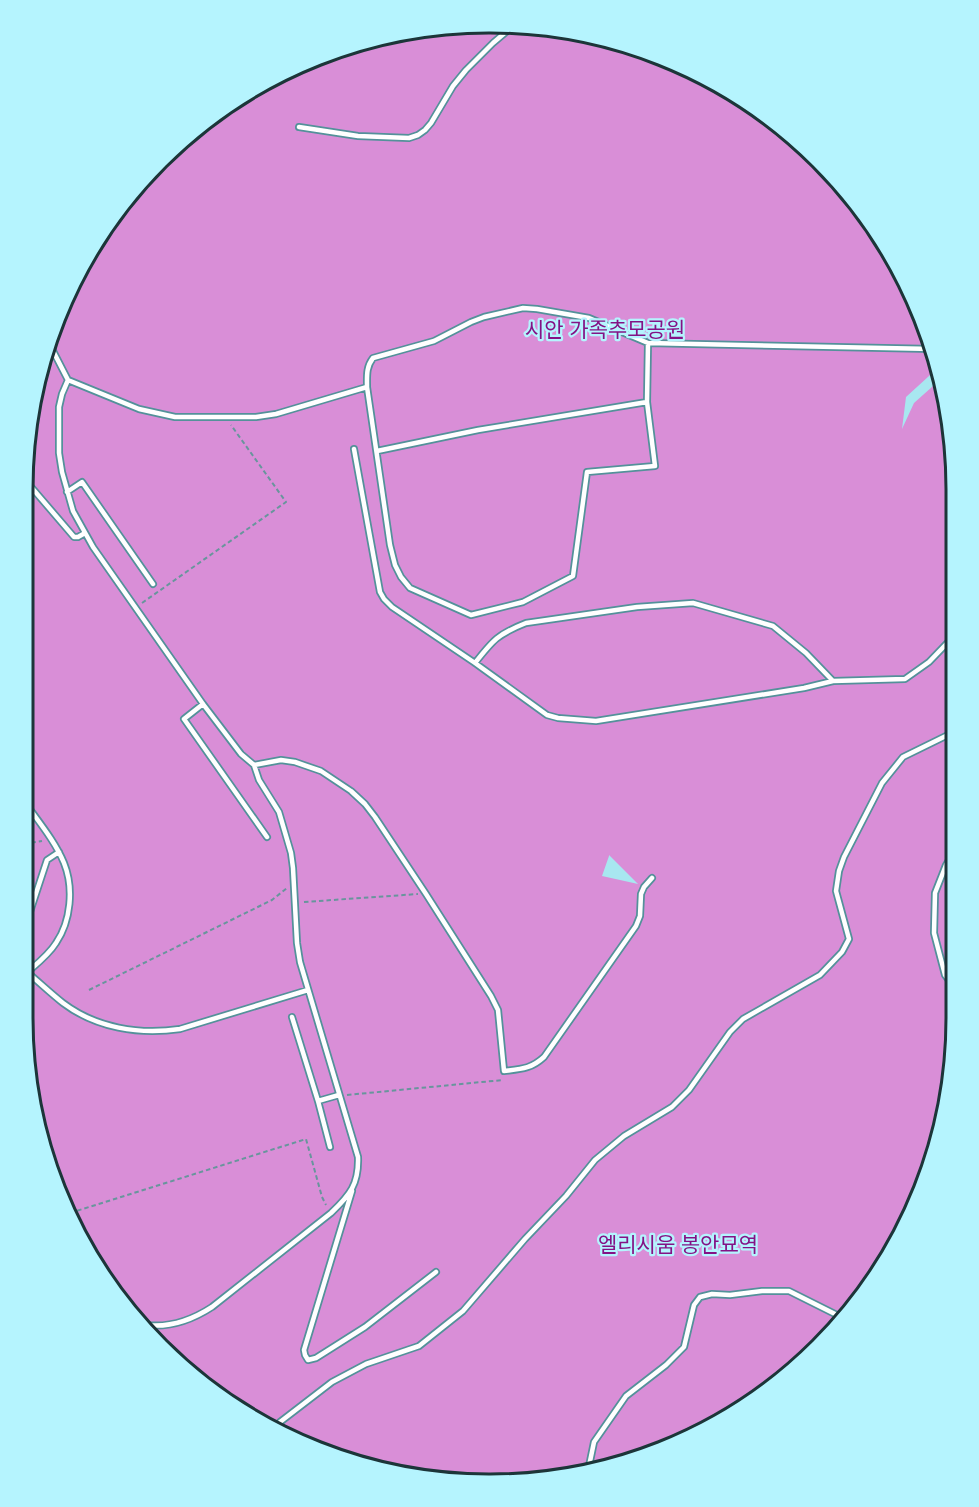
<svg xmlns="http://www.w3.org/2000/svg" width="979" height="1507" viewBox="0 0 979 1507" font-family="'Fira Sans','Noto Sans KR',sans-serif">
<rect width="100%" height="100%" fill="#a8e7f0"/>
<path fill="#d98ed7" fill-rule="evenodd" d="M459,23L551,27L640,47L723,85L798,139L860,205L908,283L940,366L906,397L902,429L914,403L942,378L956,459L952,1079L908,1224L840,1326L723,1422L610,1469L459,1483L311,1449L205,1388L101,1277L47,1167L23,1017L27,428L71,283L139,181L205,119L283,71L369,38ZM609,856V855L638,884L602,876Z"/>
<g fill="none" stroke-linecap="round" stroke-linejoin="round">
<defs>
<path id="service" d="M299,127L358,136L409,138L418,135L425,130L431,123L453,86L466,70L493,43L514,25
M648,343L589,318L537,309L523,308L484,317L471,322L434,341L373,358C366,367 367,376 367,387L390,545L395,565L401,577L410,588L471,615L523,602L573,576L587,472L655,466L647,402L648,343L933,349
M51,347L68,380L139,409L175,417H256L276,414L367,387
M68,380L62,394L59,407V453L62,472L73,511L93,547L203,704L241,754L254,765L259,780L279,812L291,853L293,868L297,943L300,962L358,1157C359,1184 350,1195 331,1213L212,1307C192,1320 171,1328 146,1325
M354,449L380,592L384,599L392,607L475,663L547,715L558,718L596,721L804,688L833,681L905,679L929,662L955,635
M377,451L478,430L647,402
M26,481L74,537H78L85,533
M67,492L82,482L153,584
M475,663C493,640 498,634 526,623L637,607L693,603L773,626L806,653L833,681
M203,704L184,719L267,837
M254,765L281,760L295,762L321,771L351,791L365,804L375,817L426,894L491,996L498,1010L504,1071C521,1069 531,1069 544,1057L636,926L640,916L641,894L644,887L652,878
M23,933L47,860L59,852
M23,969C37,980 49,992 63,1003C96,1028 139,1035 180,1029L308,990
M23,976C34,966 48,956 56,943C71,921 74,888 64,863C55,841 38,821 24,801
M953,986L945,975L934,933L935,893L946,865L954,852
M292,1017L318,1101L330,1147
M318,1101L339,1095
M352,1191L304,1350L305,1355L308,1360L316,1358L365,1327L436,1272
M275,1428L280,1422L332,1382L366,1364L419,1346L463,1311L525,1239L566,1196L595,1160L624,1136L672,1107L689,1090L730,1032L743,1019L820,975L842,952L849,939L836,891L839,871L844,857L882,783L903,757L954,732
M588,1471L594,1442L626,1396L666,1365L684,1347L694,1305L700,1297L712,1294L730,1295L762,1291H789L845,1319"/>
</defs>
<use href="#service" stroke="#54919a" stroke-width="8"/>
<path stroke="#68959c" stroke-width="2" stroke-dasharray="4.5 3" stroke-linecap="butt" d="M142,603L286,502L231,425
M24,844L42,841
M304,902L418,894
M89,990L272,900L287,888
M347,1095L503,1080
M70,1213L306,1139L322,1197L326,1205"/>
<use href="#service" stroke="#fff" stroke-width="4.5"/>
</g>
<g text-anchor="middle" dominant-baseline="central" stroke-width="4.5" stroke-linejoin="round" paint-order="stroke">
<g font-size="21" fill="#841285" stroke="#b5f4fe">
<text x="605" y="330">시안 가족추모공원</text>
<text x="678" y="1245">엘리시움 봉안묘역</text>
</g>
</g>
<path d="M0 0H979V1507H0ZM489 33H490A456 456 0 0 1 946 489V1018A456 456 0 0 1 490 1474H489A456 456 0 0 1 33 1018V489A456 456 0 0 1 489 33Z" fill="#b5f4fe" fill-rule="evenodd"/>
<path fill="none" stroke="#1c3539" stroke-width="3" d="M489 33H490A456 456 0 0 1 946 489V1018A456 456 0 0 1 490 1474H489A456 456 0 0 1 33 1018V489A456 456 0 0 1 489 33Z"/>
</svg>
